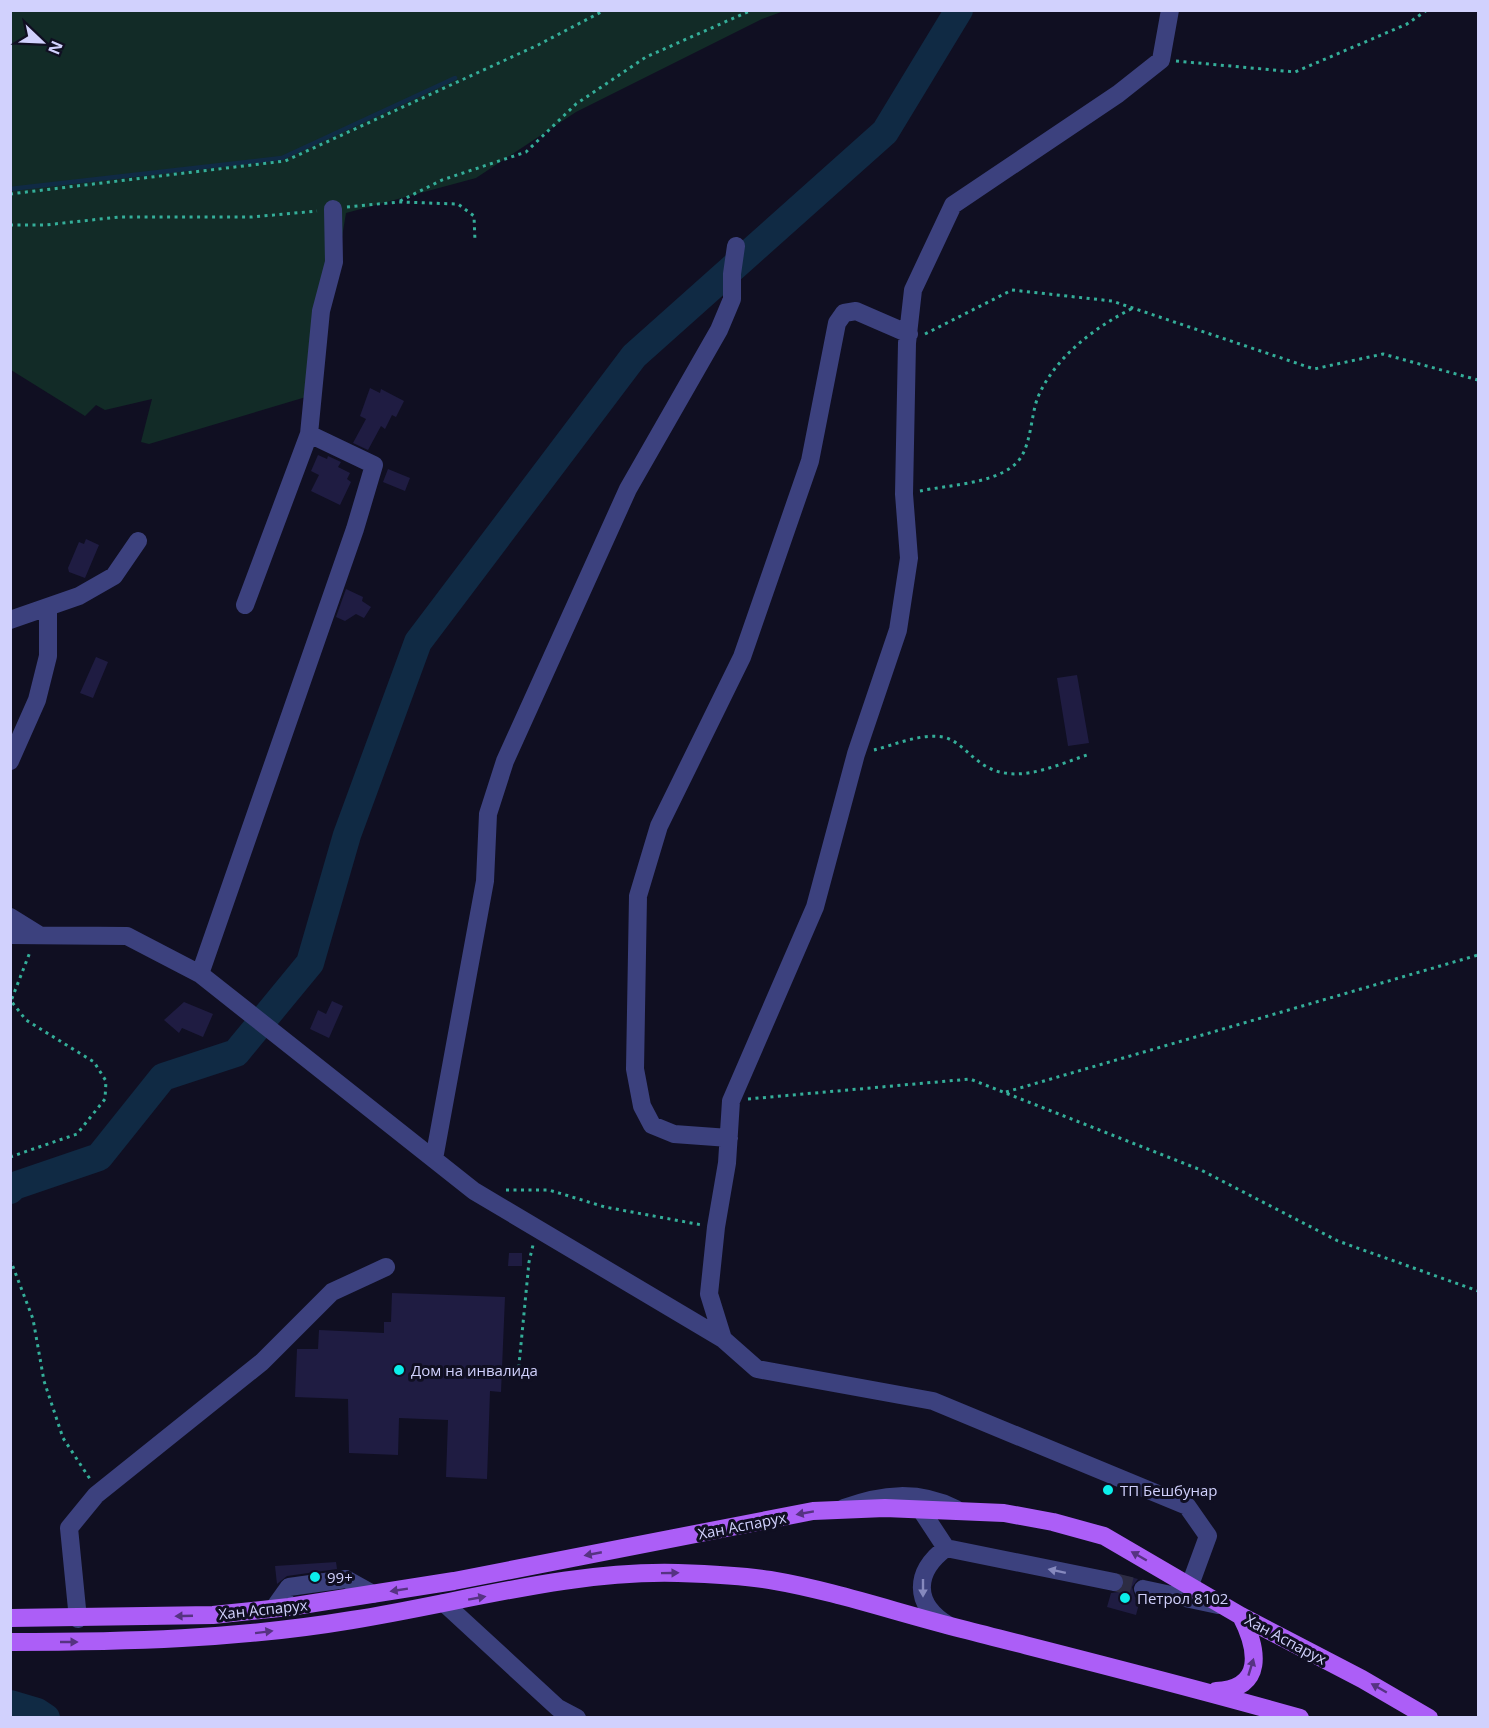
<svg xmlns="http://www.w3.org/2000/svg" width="1489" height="1728" viewBox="0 0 1489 1728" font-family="'Open Sans',sans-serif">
<rect width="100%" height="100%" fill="#100f22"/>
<path fill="#122b27" d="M10,11H784L762,19L576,112L476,178L346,213L316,394L149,444L141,442L152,399L105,410L96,405L85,416L11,370Z"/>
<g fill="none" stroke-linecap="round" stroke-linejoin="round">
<path stroke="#102a44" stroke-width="4.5" d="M10,189L282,158L455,78"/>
<path stroke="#102a44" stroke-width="28" d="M10,1190L14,1186L99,1157L163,1077L236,1053L310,963L347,835L418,642L634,356L885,132L959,10
M10,1704L37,1712L46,1718"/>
</g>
<path fill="#1f1c42" d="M370,388L380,393L381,389L404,401L396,417L392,415L385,429L381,426L368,450L353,443L366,419L360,416Z
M318,455L327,459L328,456L341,462L338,467L350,473L347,479L351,482L340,505L311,491L319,475L311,471Z
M388,469L410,478L405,491L383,482Z
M86,539L99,545L85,578L69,572L68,568L79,542L84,544Z
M346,589L363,597L362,601L371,607L364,618L356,614L345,621L336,617Z
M96,657L108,662L93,698L80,693Z
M1077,675L1089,743L1068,746L1057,678Z
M332,1001L343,1006L329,1038L310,1029L318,1010L326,1014Z
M184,1002L213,1014L203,1037L182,1028L179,1033L164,1020Z
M509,1253H522V1266H508Z
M392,1293L505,1297L501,1392L490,1391L487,1479L446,1477L448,1420L399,1418L398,1455L349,1453L348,1399L295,1397L297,1349H318L319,1330L384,1333V1322H391Z
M336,1562L337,1569L287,1576L277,1584L275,1566Z
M1122,1575L1138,1579L1132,1587L1135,1597L1140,1600L1136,1615L1107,1607L1111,1593L1118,1592L1125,1585Z"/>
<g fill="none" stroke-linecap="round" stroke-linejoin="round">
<path stroke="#2d2c43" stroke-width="18" stroke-dasharray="18 9" stroke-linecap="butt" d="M1114,1582L1143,1589"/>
<path stroke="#34ae99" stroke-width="3" stroke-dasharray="3 4.5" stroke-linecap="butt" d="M1176,61L1295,72L1407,24L1427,10
M10,194L285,161L538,45L605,10
M400,201L442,180L526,152L576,104L646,57L752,10
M347,207L399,202L458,204L474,216L475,241
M10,225H45L119,217H252L317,211
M925,334L1012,290L1112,301L1314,369L1383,354L1478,380
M920,491C948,485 990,484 1013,466C1032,452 1030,416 1038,397C1055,357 1095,327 1133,308
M874,750C894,745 921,733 943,737C957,740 966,752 977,760C1010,788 1051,767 1087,755
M1006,1092L1478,955
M748,1099L970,1079L1201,1170L1338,1241L1478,1291
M10,1157L77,1134L105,1099L106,1081L94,1062L26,1020L11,1001L30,952
M506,1190H549L605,1207L702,1225
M10,1259L33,1319L44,1381L63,1438L90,1479
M518,1375L529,1262L533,1245"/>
<path stroke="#3c417e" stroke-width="18" d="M1170,10L1161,60L1118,94L953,205L913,290L907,343L904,494L909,558L898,630L856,754L815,907L731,1101L727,1163L716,1227L709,1294L723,1339L757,1369L933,1401L1187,1506L1208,1536L1190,1585
M245,605L309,434
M10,620L79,596L114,576L138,541
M10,761L37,700L48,656V609
M10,917L39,935
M10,935L127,936L200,974L474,1191L723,1339
M200,974L355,529L374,465L309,434L321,311L334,262L333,209
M729,1138L674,1134L652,1125L642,1106L635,1069L638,896L659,826L742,657L810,461L837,323L844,313L856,311L909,334
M434,1159L485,881L488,814L505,761L628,489L719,330L732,299V274L736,246
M844,1508C882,1494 918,1490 956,1509
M921,1510L946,1548L1114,1582
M946,1548C914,1572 913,1604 948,1625
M1143,1589L1218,1605
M444,1603L558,1708L577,1718
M274,1608L289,1587L346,1579L373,1594
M78,1619L69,1528L96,1495L262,1362L332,1292L386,1267"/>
<path stroke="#ac5ef7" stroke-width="18" d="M10,1618L213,1615L289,1607L454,1581L813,1511L885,1508L1004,1513L1053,1522L1104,1536L1241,1616L1362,1679L1429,1718
M10,1642C125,1642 239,1639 352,1620C460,1603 569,1570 678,1573C709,1574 740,1575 770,1580C835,1591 898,1613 962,1629C1075,1658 1188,1686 1300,1718
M1216,1691C1265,1689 1258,1649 1241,1616"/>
</g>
<defs><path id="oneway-solid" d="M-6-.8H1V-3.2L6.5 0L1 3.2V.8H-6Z" transform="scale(1.5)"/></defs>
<g fill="#563382">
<use href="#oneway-solid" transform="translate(805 1513) rotate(170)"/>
<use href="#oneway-solid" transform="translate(593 1554) rotate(169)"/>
<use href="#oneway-solid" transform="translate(1139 1556) rotate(-150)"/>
<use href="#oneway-solid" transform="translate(670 1573) rotate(-1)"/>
<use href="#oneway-solid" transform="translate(399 1590) rotate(171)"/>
<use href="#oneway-solid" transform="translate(477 1598) rotate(-10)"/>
<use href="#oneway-solid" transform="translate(184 1616) rotate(178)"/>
<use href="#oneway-solid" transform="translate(264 1632) rotate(-7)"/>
<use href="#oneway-solid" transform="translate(69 1642)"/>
<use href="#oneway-solid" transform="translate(1251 1667) rotate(-73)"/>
<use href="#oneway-solid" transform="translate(1379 1688) rotate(-150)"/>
</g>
<g fill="#8689be">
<use href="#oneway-solid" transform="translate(1057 1571) rotate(-168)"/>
<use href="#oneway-solid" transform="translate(923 1588) rotate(90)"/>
</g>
<g fill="#0befeb" stroke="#100f22" stroke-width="2">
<circle cx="399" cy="1370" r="6"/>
<circle cx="1108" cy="1490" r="6"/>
<circle cx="315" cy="1577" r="6"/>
<circle cx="1125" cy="1598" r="6"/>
</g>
<g text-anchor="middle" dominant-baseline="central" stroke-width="6" stroke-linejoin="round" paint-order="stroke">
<g font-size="15" fill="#d1d1fd" stroke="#100f22" text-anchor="start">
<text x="411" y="1370">Дом на инвалида</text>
<text x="1120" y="1490">ТП Бешбунар</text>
<text x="327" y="1577">99+</text>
<text x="1137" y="1598">Петрол 8102</text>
</g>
<g font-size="15" fill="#d1d1fd" stroke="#100f22">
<text transform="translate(742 1525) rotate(-11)">Хан Аспарух</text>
<text transform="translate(263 1609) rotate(-6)">Хан Аспарух</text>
<text transform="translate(1286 1639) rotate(28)">Хан Аспарух</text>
</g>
</g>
<rect width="1489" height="1728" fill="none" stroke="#d1d1fd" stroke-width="24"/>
<g transform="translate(42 42) rotate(113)" stroke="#100f22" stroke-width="4.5" paint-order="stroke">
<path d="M0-4.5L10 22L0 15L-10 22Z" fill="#d1d1fd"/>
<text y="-9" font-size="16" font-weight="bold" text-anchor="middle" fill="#d1d1fd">N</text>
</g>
</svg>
